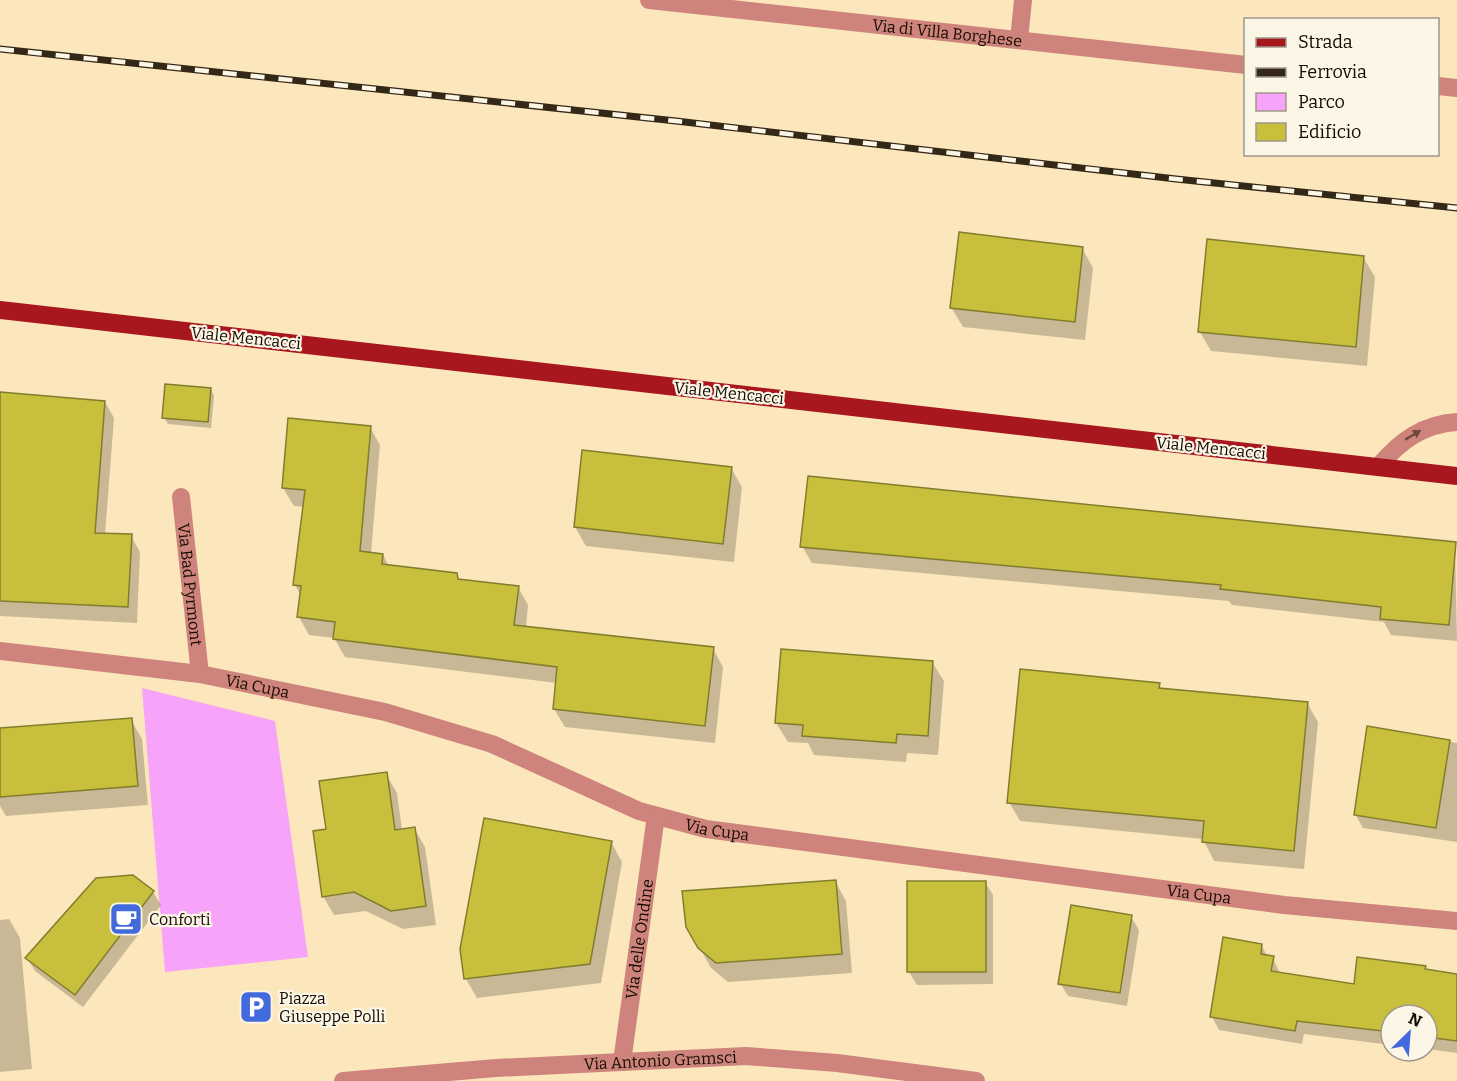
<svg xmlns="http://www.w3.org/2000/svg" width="1457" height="1081" viewBox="0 0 1457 1081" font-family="Bitter,serif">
<rect width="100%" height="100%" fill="#fbe7bb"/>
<path fill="#f7a3f9" d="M142,688L275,721L308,957L165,972Z"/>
<path fill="#0003" d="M1082,248L1093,268L1085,340L963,327L951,307Z
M1363,257L1375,277L1367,366L1211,351L1200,332Z
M211,389L214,396L211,428L168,424L164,418Z
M0,393L105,402L114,418L105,535L131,536L140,552L137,623L0,616Z
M370,427L380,445L371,554L383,555L389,566L456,575L460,580L518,587L528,605L526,628L713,649L723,667L715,743L565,727L554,709L557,683L345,657L334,638L309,635L299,617L301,596L295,585L304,507L294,506L283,488Z
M731,468L742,487L734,562L586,546L575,527Z
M1455,544L1457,641L1391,635L1384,622L1232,605L1229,601L812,563L802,546Z
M932,662L944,681L938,755L907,753L906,762L814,755L808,743L788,742L776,723Z
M1159,685L1162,689L1307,703L1318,722L1304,869L1214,861L1203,839L1020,821L1009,802Z
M131,720L142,739L148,805L6,816L0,806V729Z
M1369,728L1457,743V842L1363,828L1355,814Z
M386,774L397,793L402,830L414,828L425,847L436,925L403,929L366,911L334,915L323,896L327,831Z
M611,842L622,862L601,983L477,998L466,979L462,949Z
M835,881L846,901L852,973L728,982L711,968L688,927Z
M985,882L993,895V984L917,985L909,972Z
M153,892L161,905L83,1007L35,971L27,958Z
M1131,917L1139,930L1127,1006L1068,996L1060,983Z
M9,919L20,938L32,1069L0,1072V920Z
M1261,945L1268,957L1273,958L1280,974L1355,986L1457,974V1053L1427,1049V1015H1391V1045L1304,1034L1302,1044L1219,1030L1212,1017Z"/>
<path fill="#c8c03c" stroke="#817d2c" stroke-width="1.5" d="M959,232L1083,247L1075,322L950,308Z
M1207,239L1364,256L1356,347L1198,332Z
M165,384L211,388L208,422L162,418Z
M0,392L105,401L95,533L132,534L128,607L0,601Z
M288,418L371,426L360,551L383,554L382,564L457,573L458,579L519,586L514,625L714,647L705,726L553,709L557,667L333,639L335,622L297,617L301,586L293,585L305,490L282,488Z
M582,450L732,467L723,544L574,527Z
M808,476L1456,542L1449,625L1380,619L1381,607L1220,589L1221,585L800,547Z
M781,649L933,661L928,736L897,734L896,743L802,736L803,725L775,723Z
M1020,669L1160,683L1159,688L1308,702L1294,851L1202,842L1204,821L1007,803Z
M132,718L138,786L0,797V728Z
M1367,726L1450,740L1436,828L1354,815Z
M387,772L395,830L415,827L426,906L391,911L354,892L322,897L313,831L326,829L319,781Z
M484,818L612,841L590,964L464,979L460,949Z
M133,875L154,891L75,995L25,958L96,878Z
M836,880L842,954L716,963L698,948L686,927L682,891Z
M907,881H986V972H907Z
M1071,905L1132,915L1120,993L1058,984Z
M1223,937L1262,944L1261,954L1274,956L1271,971L1354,984L1357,957L1426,966L1425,969L1457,974V1041L1427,1037V1015H1391V1032L1297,1021L1295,1031L1210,1017Z"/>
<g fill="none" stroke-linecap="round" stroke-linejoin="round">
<g stroke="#ce847c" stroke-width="18">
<path id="s1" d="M649,0L1246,65"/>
<path d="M1019,40L1023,0"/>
<path d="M1438,86L1457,88"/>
<path d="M1379,466C1400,441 1423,424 1457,422"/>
<path id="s2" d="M181,497L200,674"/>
<path id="s3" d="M0,651L200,674L385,712L492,744L639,811L706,829L1284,905L1457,921"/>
<path id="s4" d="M622,1062L656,816"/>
<path id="s5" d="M343,1081L496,1068L746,1056L837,1063L976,1081"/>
</g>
<path stroke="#a7171d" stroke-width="18" d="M0,310L1457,476"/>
<defs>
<path id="rail" d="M0,49L676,121L1176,179L1457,208"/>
</defs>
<use href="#rail" stroke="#332818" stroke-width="7"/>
<use href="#rail" stroke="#fcf6e7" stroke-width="4.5" stroke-dasharray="14" stroke-linecap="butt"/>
</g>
<defs><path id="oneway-solid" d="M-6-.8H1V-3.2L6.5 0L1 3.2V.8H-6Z" transform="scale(1.5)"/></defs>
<use fill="#72483e" href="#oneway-solid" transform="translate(1413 435) rotate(-31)"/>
<defs>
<symbol id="cafe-square" viewBox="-11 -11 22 22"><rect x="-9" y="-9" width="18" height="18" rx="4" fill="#426adc" stroke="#fcf6e7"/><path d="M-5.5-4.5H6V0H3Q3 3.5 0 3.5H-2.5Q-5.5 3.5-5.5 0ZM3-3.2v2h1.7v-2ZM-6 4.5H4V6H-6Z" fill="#fff"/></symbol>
<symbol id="parking-square" viewBox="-11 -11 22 22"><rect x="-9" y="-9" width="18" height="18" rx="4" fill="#426adc" stroke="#fcf6e7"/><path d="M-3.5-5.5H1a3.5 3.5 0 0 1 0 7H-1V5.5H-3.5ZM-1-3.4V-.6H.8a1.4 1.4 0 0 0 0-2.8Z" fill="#fff"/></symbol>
</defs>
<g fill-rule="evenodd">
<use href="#cafe-square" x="107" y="900" width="38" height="38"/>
<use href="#parking-square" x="237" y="988" width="38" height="38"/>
</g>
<g text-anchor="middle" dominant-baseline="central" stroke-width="4.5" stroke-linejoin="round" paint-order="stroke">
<g font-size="16" fill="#150b00" stroke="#fcf6e7">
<text stroke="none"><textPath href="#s1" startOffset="300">Via di Villa Borghese</textPath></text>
<text transform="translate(246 338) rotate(6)">Viale Mencacci</text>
<text transform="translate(729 393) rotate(6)">Viale Mencacci</text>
<text transform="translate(1211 448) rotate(6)">Viale Mencacci</text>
<text stroke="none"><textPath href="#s2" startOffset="88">Via Bad Pyrmont</textPath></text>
<text stroke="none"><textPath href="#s3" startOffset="260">Via Cupa</textPath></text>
<text stroke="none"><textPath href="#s3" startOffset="744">Via Cupa</textPath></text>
<text stroke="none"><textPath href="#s3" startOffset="1230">Via Cupa</textPath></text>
<text stroke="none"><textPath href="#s4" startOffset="124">Via delle Ondine</textPath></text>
<text stroke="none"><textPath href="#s5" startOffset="318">Via Antonio Gramsci</textPath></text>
</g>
<g font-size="16" fill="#150b00" stroke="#fcf6e7" text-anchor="start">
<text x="149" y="919">Conforti</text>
<text x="279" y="998">Piazza<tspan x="279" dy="18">Giuseppe Polli</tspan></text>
</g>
</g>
<rect x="1244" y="18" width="195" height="138" fill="#fcf6e7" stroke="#a0988b" stroke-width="1.5"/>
<rect x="1256" y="38" width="30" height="9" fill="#a7171d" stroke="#a0988b" stroke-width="1.5"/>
<text x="1298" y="48" font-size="18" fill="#150b00">Strada</text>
<rect x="1256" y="68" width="30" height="9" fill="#332818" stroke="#a0988b" stroke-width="1.5"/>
<text x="1298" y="78" font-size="18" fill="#150b00">Ferrovia</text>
<rect x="1256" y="93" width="30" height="18" fill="#f7a3f9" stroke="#a0988b" stroke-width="1.5"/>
<text x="1298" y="108" font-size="18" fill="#150b00">Parco</text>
<rect x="1256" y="123" width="30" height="18" fill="#c8c03c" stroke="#a0988b" stroke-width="1.5"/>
<text x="1298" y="138" font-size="18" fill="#150b00">Edificio</text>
<g transform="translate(1409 1033) rotate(25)"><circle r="28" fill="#fcf6e7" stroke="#a0988b" stroke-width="1.5"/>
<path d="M0-4.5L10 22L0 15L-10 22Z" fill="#426adc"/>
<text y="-9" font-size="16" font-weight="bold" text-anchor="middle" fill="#150b00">N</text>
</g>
</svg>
